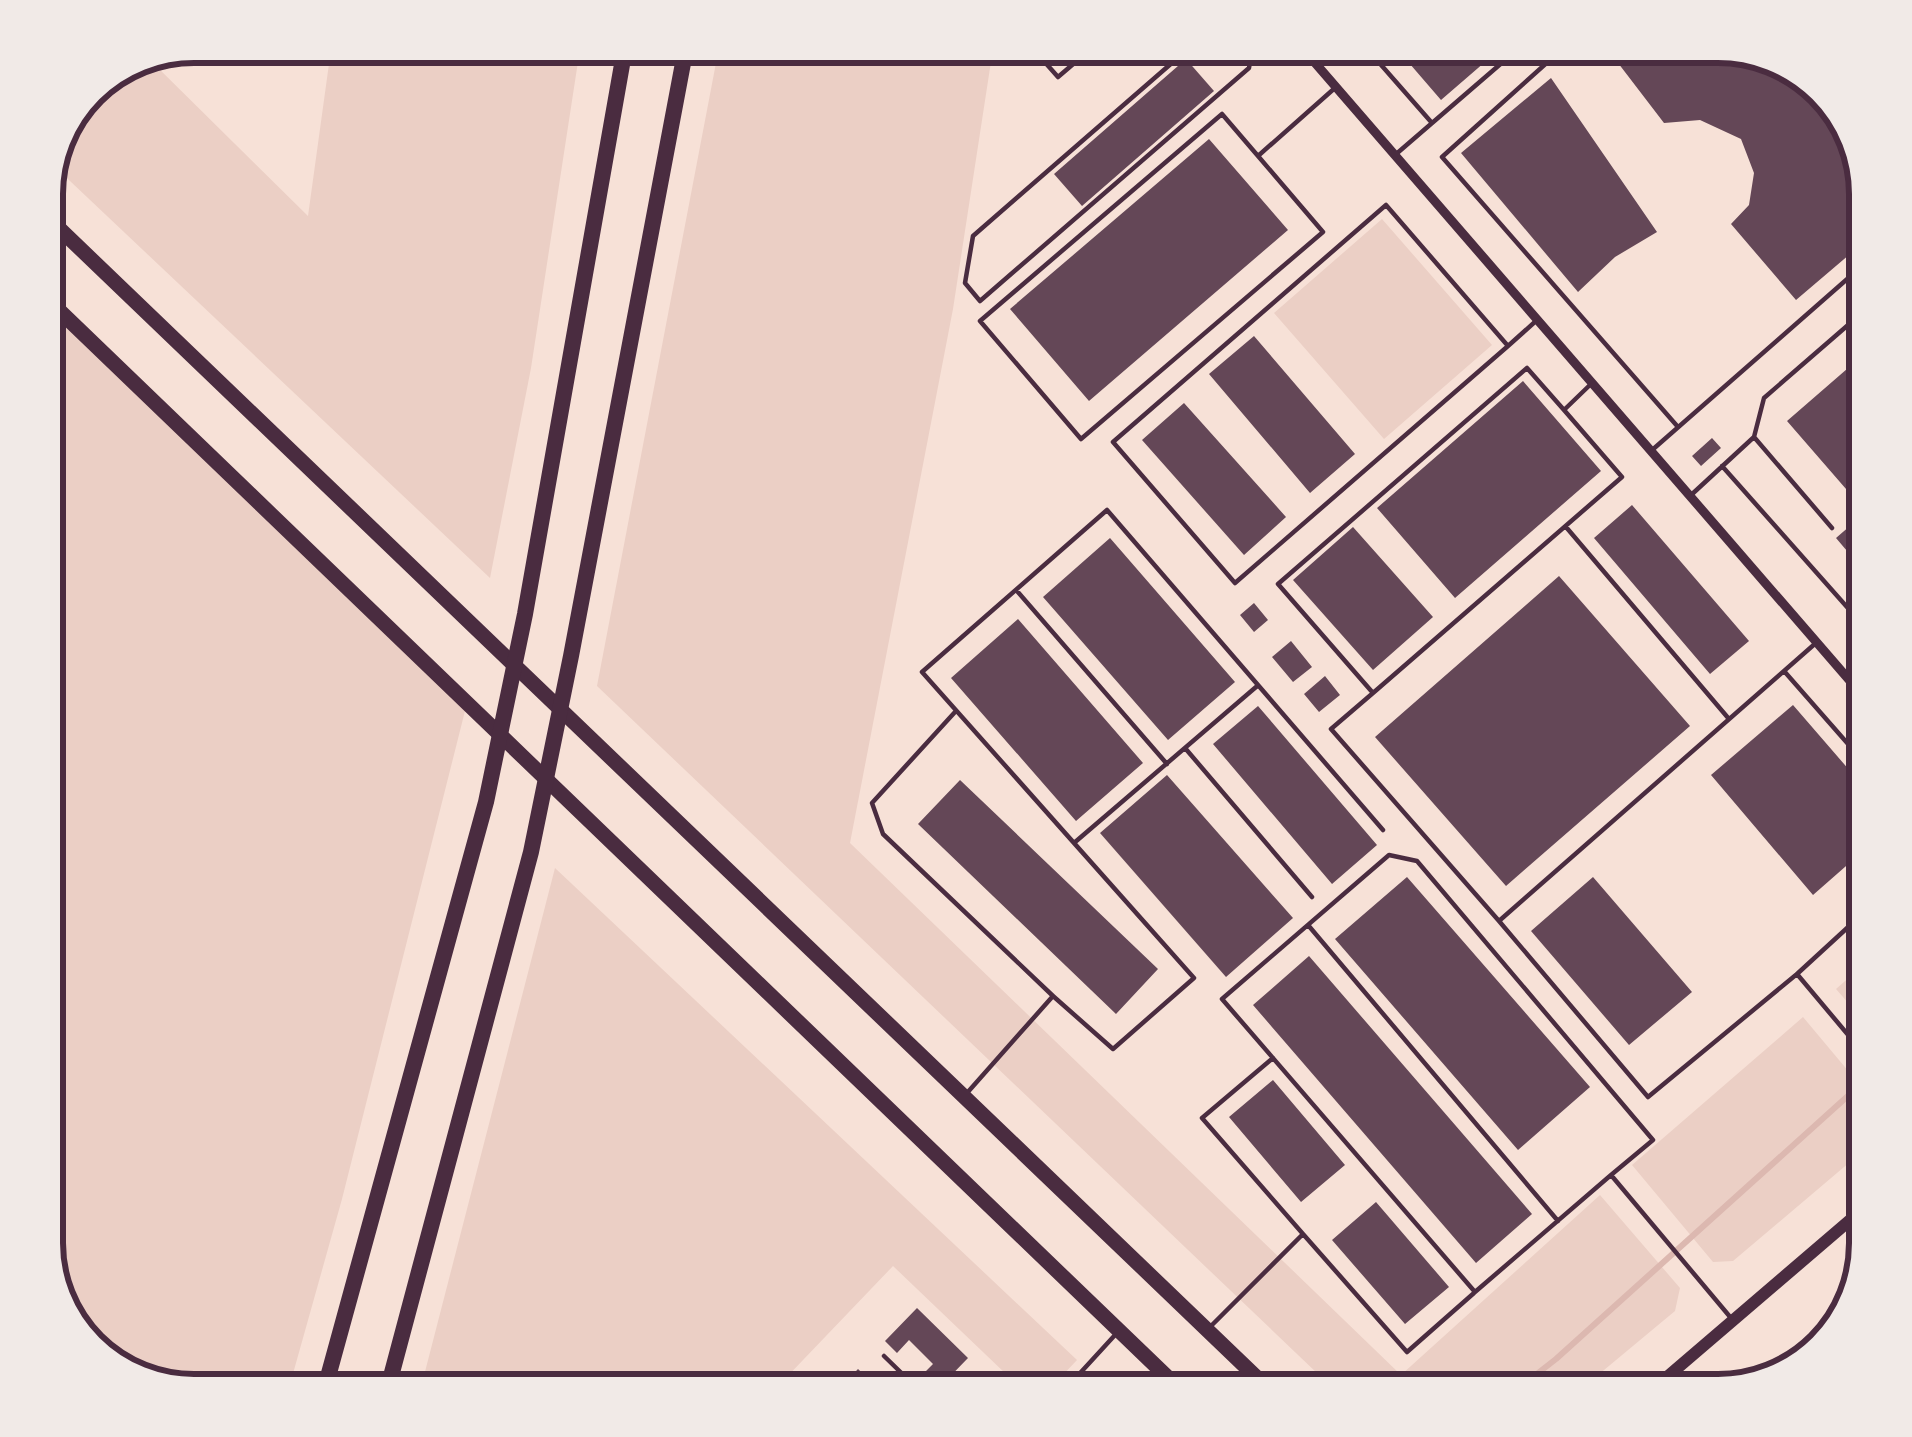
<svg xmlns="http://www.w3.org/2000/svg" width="1912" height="1437" viewBox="0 0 1912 1437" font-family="'Fira Sans Condensed',sans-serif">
<rect width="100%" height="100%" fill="#f7e1d7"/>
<path fill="#ebcfc5" d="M332,42H581L531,368L490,578L52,164L93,80L149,59L308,216Z
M720,42H994L953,309L850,843L1401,1375L1600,1195L1680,1288L1675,1311L1574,1395H1340L597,686Z
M1382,219L1492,345L1384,439L1274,313Z
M42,294L467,703L342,1199L287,1395H193L101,1363L42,1252Z
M555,868L1077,1360L1044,1395H1028L893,1266L781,1383L792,1395H419Z
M1870,959V1028L1836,989Z
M1803,1017L1870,1097V1145L1733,1261L1713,1262L1632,1165Z"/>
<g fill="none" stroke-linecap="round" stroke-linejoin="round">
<path stroke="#dcb8b0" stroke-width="6" d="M1510,1395L1556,1359L1870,1076"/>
</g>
<path fill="#644757" d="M1391,42H1468L1485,62L1441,100Z
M1602,42H1719L1799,70L1857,137L1870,193V237L1796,300L1731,224L1749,205L1754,173L1741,139L1700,120L1664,123Z
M1186,59L1214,91L1082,206L1054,174Z
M1551,78L1657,232L1615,257L1578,292L1461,153Z
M1209,139L1288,230L1089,401L1010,309Z
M1254,336L1355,454L1310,493L1209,374Z
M1870,349V578L1836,538L1866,512L1787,421Z
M1523,381L1601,471L1455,598L1377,508Z
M1184,403L1286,517L1244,555L1142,440Z
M1712,438L1721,448L1701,466L1692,456Z
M1632,505L1749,641L1710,674L1594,538Z
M1353,527L1433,617L1373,670L1293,580Z
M1110,538L1235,682L1168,740L1043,597Z
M1559,576L1690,726L1506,886L1375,737Z
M1254,603L1268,620L1254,632L1240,615Z
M1018,619L1143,763L1076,821L951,678Z
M1291,641L1312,667L1293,682L1272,657Z
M1325,676L1340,695L1319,712L1304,694Z
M1793,705L1870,794V845L1813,895L1711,775Z
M1258,706L1377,845L1332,884L1213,744Z
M1167,775L1293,918L1226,977L1100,833Z
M960,780L1158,969L1116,1014L918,824Z
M1407,877L1590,1087L1518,1150L1335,939Z
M1593,877L1692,992L1629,1045L1531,931Z
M1309,956L1532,1214L1476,1263L1253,1005Z
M1273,1080L1345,1165L1301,1202L1229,1117Z
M1376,1202L1449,1287L1405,1324L1332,1240Z
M917,1308L968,1358L936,1391L921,1376L933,1364L909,1340L897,1353L885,1341Z
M858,1369L885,1395H833Z
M980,1373L1003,1395H958Z"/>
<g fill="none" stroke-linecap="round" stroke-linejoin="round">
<path stroke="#4a2c40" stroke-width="4.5" d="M1027,42L1058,77L1099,42
M1196,42L973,236L965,283L980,301L1249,68L1252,50L1246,42
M1361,42L1432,123
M1487,42L1504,61
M1570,42L1442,157L1678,427
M1395,155L1526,42
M1258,156L1323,232L1081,439L980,321L1222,114L1258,156L1336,87
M1508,346L1386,205L1113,442L1235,583L1508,346L1537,320
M1564,410L1622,477L1373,693L1278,584L1527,368L1564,410L1592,383
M1754,437L1832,528
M1651,451L1870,259
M1722,466L1870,633
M1690,496L1754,437L1764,398L1870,306
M1566,527L1729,719
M1017,591L1167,764
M1784,671L1870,769
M1373,693L1331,729L1499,921L1817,642
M955,712L872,803L883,834L1053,996
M1185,748L1312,897
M1074,843L1256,687
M1499,921L1648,1097L1797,974L1870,1061
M1308,925L1558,1221
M1797,974L1870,907
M967,1093L1053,996L1113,1049L1194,978L922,672L1107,510L1383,830
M42,1160L63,1291
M1611,1175L1475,1292L1222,999L1389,855L1417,861L1653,1140L1611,1175L1731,1318
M1303,1234L1407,1352L1474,1293
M1211,1326L1303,1234L1202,1118L1273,1058
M884,1356L924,1395
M1060,1395L1115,1335"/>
<path stroke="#4a2c40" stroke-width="9" d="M1297,42L1870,704"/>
<path stroke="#4a2c40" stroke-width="12" d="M1646,1395L1870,1203"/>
<path stroke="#4a2c40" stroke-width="15" d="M42,212L1275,1395
M42,294L1186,1395"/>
<path stroke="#4a2c40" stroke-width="16" d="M323,1395L486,802L525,614L626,42
M386,1395L531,852L571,656L687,42"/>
</g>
<path d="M0 0H1912V1437H0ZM194 63H1718A131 131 0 0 1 1849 194V1243A131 131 0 0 1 1718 1374H194A131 131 0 0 1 63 1243V194A131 131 0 0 1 194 63Z" fill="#f1eae7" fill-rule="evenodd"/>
<path fill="none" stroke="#4a2c40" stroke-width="6" d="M194 63H1718A131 131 0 0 1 1849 194V1243A131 131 0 0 1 1718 1374H194A131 131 0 0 1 63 1243V194A131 131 0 0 1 194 63Z"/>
</svg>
